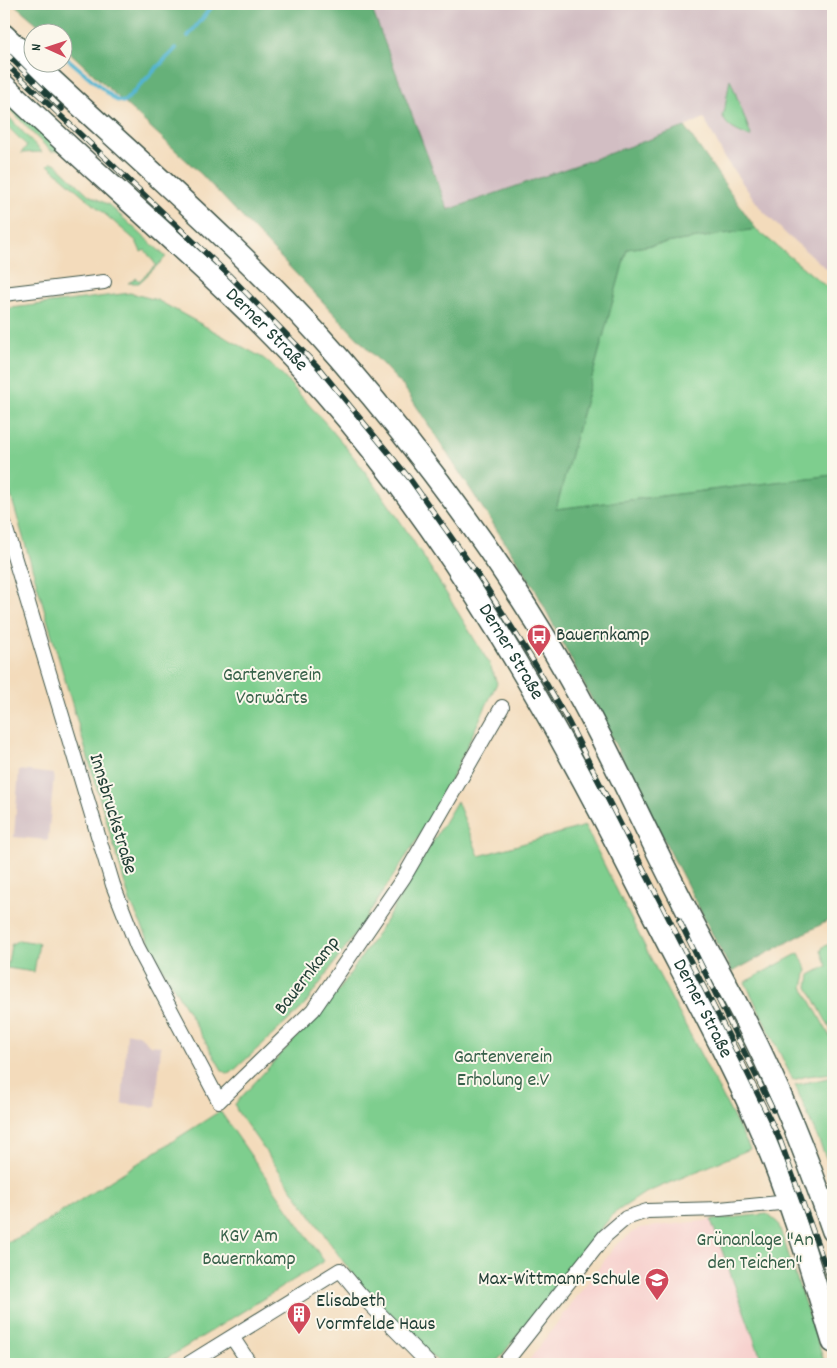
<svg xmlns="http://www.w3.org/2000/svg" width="837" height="1368" viewBox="0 0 837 1368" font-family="Dekko,sans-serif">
<rect width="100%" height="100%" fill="#fbf7ec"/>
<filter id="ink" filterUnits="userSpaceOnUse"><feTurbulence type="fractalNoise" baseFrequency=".02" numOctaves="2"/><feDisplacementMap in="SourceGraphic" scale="10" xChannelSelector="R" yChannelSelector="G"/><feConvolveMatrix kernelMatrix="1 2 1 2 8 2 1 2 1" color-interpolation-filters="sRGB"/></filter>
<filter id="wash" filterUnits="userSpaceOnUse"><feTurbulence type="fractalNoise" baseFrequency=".0096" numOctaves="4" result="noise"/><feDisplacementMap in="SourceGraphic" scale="20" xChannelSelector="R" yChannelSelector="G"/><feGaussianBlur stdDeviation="1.12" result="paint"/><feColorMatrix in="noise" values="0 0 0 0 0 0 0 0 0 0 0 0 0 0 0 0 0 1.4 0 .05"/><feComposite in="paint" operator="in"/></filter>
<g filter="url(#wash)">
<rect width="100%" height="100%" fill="#f3dbbb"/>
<path fill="#f7d0cd" d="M711,1220L761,1358L756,1364H526L616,1245L639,1228Z"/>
<path fill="#d2bec3" d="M370,4H833V274L787,235L761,209L726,160L704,118L685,127L448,210Z
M4,619H8L4,671Z
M19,770L54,774L48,840L14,837Z
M127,1033L138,1034L150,1045L161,1046L156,1107L122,1104Z"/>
<path fill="#7ece8e" stroke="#4e8661" d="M730,79L751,135L750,137C737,131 726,128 722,114L724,113Z
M4,94L64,151H51C34,136 20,119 4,103Z
M4,112L42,152L21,153L27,146L4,123Z
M50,163H55L89,195L109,205L166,257L139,283H128L137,278L139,281L156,265L145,250L141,252L136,241L48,165Z
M756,229L833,292V475L556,509L627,249Z
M130,293L157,300L263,358C281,372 295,390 311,407C383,484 434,574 489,663L497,683L437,809L358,930L303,1007L231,1073L227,1074L222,1070L160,964L130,901L4,472V309Z
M457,801L479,856L585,826L657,971L750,1149L643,1194L613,1214L495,1364H440L365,1289L345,1264L237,1111L235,1104L337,993L387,919Z
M18,940L39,943L34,972L7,968L11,945Z
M833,942V1034L808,987L810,975L827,966L821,951L823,947Z
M799,953L807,970L803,987L833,1042V1073L807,1076L793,1080L745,982Z
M833,1077V1174L795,1085Z
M220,1111L324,1261L158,1364H4V1243L27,1234Z
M767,1214L778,1223L825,1364H756L761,1358L711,1220Z"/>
<path fill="#66b179" stroke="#427756" d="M14,4H370L448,210L685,127L756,229L627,249L556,509L833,475V918L732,972L534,587L404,387L201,174L63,46L62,32H47Z"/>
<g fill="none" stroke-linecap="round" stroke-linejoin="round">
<path stroke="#53b5d1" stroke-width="4" d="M188,36L214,4
M62,54L116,100L124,102L176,48"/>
</g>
</g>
<g filter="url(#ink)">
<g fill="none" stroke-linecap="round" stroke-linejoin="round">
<defs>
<path id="minor" d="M4,294L104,282
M4,523L113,885L137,946L219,1101L313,1010L404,877L502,707
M232,1337L250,1364
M188,1364L340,1270L360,1294L429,1364
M504,1364L605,1236L626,1218L647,1211L720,1209L789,1202"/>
<g id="primary">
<path d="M4,35C116,142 238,242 340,359C422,454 498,555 561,664C605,739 639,818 679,895C701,939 726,982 748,1026C782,1092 809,1162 833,1231"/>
<path id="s1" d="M4,85C110,189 227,281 325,393C455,542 552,716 641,891C682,973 728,1054 764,1138C792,1204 812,1273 833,1342"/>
</g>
</defs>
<use href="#minor" stroke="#3f5548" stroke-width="16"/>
<use href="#primary" stroke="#3f5548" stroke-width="24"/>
<use href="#minor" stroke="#fff" stroke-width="14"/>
<use href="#primary" stroke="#fff" stroke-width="21"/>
<defs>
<path id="rail" d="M4,51L62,109
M4,62L229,275L318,367L410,479L483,582L532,659L569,723L743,1064L780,1140L833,1287
M679,920L773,1110"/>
</defs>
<use href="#rail" stroke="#1f3d34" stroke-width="5.5"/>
<use href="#rail" stroke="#fbf7ec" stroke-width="4" stroke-dasharray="11" stroke-linecap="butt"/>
</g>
</g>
<defs>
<symbol id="bus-pin" viewBox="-11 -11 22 30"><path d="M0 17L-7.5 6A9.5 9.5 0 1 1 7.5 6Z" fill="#d1495b" stroke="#fbf7ec"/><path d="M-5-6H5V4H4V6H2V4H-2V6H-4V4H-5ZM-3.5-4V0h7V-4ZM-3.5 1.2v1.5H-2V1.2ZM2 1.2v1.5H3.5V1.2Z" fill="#fff"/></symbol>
<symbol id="school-pin" viewBox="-11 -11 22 30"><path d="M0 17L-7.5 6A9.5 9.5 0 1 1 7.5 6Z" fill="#d1495b" stroke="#fbf7ec"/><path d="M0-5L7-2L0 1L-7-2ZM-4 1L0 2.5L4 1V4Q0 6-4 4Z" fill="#fff"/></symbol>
<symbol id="building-pin" viewBox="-11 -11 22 30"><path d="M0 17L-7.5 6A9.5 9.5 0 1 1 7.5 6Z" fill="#d1495b" stroke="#fbf7ec"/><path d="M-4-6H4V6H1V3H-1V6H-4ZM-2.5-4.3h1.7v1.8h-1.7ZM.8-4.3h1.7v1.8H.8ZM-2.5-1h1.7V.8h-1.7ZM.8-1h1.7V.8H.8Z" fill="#fff"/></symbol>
</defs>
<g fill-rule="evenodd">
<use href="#bus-pin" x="525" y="622" width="28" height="38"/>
<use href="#school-pin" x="643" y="1266" width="28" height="38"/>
<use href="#building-pin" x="285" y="1300" width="28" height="38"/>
</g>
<g text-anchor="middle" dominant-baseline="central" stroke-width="4" stroke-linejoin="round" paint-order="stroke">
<g font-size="20" fill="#1f3d34" stroke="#fbf7ec">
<text stroke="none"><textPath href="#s1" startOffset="359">Derner Straße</textPath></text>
<text stroke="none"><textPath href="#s1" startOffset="764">Derner Straße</textPath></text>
<text transform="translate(112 814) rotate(73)">Innsbruckstraße</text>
<text transform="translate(308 976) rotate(-52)">Bauernkamp</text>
<text stroke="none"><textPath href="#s1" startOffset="1169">Derner Straße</textPath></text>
</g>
<g font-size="20" fill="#1f3d34" stroke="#fbf7ec" text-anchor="start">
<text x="556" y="636">Bauernkamp</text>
<text x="640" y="1280" text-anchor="end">Max-Wittmann-Schule</text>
<text x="316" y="1302">Elisabeth<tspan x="316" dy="23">Vormfelde Haus</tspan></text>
</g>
<g font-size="20" fill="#37614a" stroke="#fbf7ec">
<text x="272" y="676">Gartenverein<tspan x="272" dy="23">Vorwärts</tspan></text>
<text x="503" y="1058">Gartenverein<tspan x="503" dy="23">Erholung e.V</tspan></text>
<text x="249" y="1237">KGV Am<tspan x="249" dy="23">Bauernkamp</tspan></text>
<text x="755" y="1241">Grünanlage "An<tspan x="755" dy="23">den Teichen"</tspan></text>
</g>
</g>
<rect width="837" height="1368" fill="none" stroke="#fbf7ec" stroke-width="20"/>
<g transform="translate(48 48) rotate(273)"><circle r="24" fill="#fbf7ec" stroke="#a3ada2"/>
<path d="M0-4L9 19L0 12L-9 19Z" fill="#d1495b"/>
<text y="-8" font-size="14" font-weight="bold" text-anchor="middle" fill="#1f3d34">N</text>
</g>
</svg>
